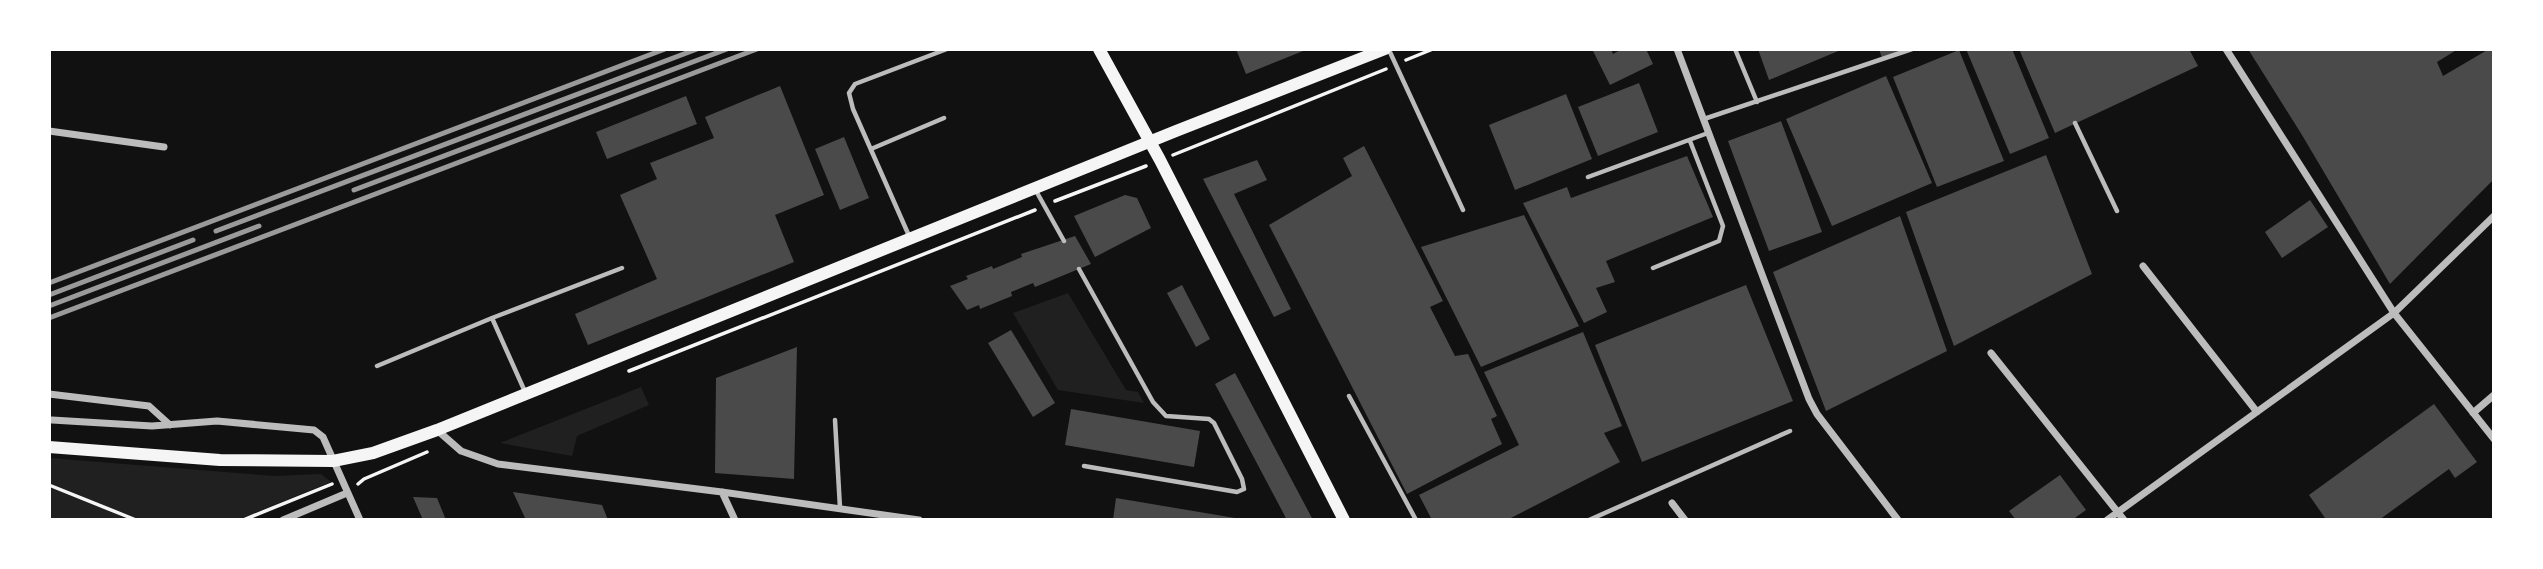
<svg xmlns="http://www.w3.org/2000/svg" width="2543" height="569" viewBox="0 0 2543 569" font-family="Ubuntu,sans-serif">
<rect width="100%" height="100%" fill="#111"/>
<path fill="#202020" d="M1068,293L1126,390L1138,392L1144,403L1058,390L1013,313Z
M641,387L649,405L577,436L572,456L500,443Z
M49,458L274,476L321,474L331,482L237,520H49Z"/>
<path fill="#4a4a4a" d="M1236,49H1308L1246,74Z
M1592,49H1611L1613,54L1622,49H1646L1653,64L1610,85Z
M1758,49H1843L1769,80Z
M1879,49H1904L1882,58Z
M1966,49H2012L2049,138L2010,154Z
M2019,49H2189L2198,66L2055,133Z
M2248,49H2458L2437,62L2443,76L2489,49H2494V179L2390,284L2302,135Z
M1959,50L2004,161L1937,187L1893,77Z
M1886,76L1932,183L1832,226L1786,119Z
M1639,83L1658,132L1598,156L1578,107Z
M780,86L824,195L775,215L794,262L588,345L575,314L657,279L620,195L657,179L650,163L714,138L705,117Z
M1566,94L1592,159L1515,190L1489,125Z
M686,96L697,124L607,159L596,132Z
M1781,121L1822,232L1769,251L1728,141Z
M844,137L869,198L840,210L815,149Z
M1364,146L1443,301L1430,307L1455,356L1468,354L1497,416L1491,419L1502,444L1407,494L1269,225L1352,176L1343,158Z
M2046,155L2092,274L1954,346L1906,212Z
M1687,156L1713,217L1606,261L1615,282L1596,288L1607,312L1584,323L1523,203L1567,187L1571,198Z
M1257,160L1267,180L1234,194L1291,309L1274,317L1203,179Z
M1125,195L1137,198L1151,228L1095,257L1074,216Z
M2310,200L2328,227L2282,258L2265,232Z
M1524,215L1579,326L1481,367L1421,247Z
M1900,216L1947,351L1826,411L1773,272Z
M1075,236L1091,264L1035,287L1033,283L1011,292L1012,296L980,309L979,305L967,310L950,286L968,279L966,276L992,266L993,269L1022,257L1021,254Z
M1182,285L1210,339L1196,347L1167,293Z
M1746,285L1793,401L1642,462L1595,345Z
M1011,330L1055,403L1033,417L988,343Z
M1583,332L1622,426L1604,433L1620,462L1507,520H1432L1419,495L1519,445L1484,372Z
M797,347L794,479L715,473L716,378Z
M1235,373L1313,520H1287L1215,384Z
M2434,404L2477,462L2455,478L2449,469L2379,520H2322L2325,518L2309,495Z
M1071,409L1200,431L1194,467L1065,445Z
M2060,475L2086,510L2072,520H2016L2009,511Z
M513,492L602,505L608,520H526Z
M413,497L437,498L446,520H423Z
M1116,498L1241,519V520H1113Z"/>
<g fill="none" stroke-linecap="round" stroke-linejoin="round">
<path stroke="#f5f5f5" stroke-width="3.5" d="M1406,60L1433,49
M1173,155L1386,69
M1055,201L1146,166
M629,371L1035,210
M358,484L364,479L427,452
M49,485L136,520
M243,520L332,484"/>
<path stroke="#bcbcbc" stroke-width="4.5" d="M1735,49L1757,102
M1389,50L1463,210
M1704,119L1912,49
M2075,123L2117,211
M871,149L944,118
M1588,177L1708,133
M1035,189L1064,241
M910,238L853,109L849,93L855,84L947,49
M1653,268L1719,241L1723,226L1690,141
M1079,269L1153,402L1166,416L1209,419L1214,423L1242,479L1244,489L1237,492L1084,466
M492,318L622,268
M377,366L492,318L526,394
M1349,396L1416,520
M835,420L840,508
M1589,520L1790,431"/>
<path stroke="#bcbcbc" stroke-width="7" d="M1677,49L1809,399L1817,414L1898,520
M2226,49L2394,313L2494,439
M49,131L164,147
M2143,266L2257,412
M1991,353L2124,520
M49,394L149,406L170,425
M2473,413L2494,395
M52,420L152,426L217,421L314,430L323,437L360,520
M437,430L461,451L498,464L722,492L919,520
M722,492L735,520
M1672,503L1685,520
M283,520L347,493
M2107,520L2394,313L2494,216"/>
<path stroke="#f5f5f5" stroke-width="12" d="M1099,49L1160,160L1344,520"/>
<path stroke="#f5f5f5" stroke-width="12" d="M49,447L220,460L333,461L373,453L437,430L1176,131L1385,49"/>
<path stroke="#9a9a9a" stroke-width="5" d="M354,190L727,49
M216,231L697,49
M49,283L665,49
M49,295L193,240
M49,306L259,226
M49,318L757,49"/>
</g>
<rect width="2543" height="569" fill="none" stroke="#ffffff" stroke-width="102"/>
</svg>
